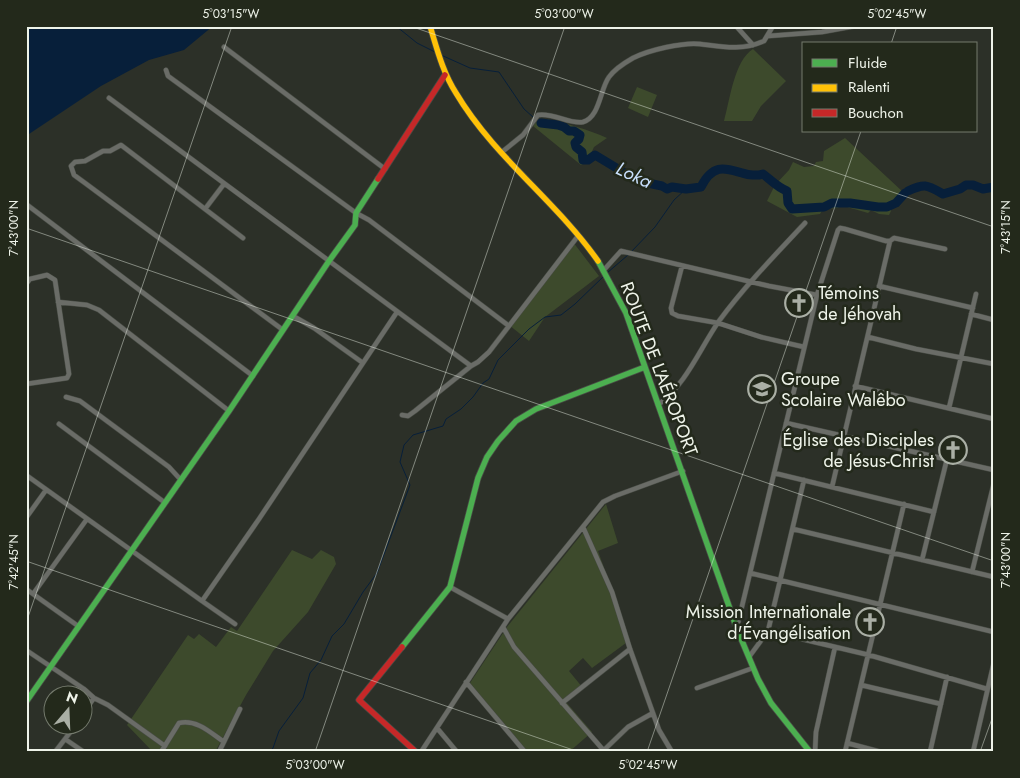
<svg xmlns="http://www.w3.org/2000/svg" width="1020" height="778" viewBox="0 0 1020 778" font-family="Jost,sans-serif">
<rect width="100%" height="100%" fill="#2c3028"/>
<path fill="#3d4a2c" d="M753,49L786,81L761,106L752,121H724C730,100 734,61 753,49Z
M637,87L657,95L648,117L628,108Z
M547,119C567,124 587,129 607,138L594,147L587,162L581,165L533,126L537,120Z
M845,138L903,192L890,205L891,211L889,215L879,214L871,210L868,213L840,205L838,208L823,209L820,214L797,217L767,201L775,185L789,170L793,162L804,167L814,166L816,162L823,161L824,151Z
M573,242L599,276L545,317L529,341L509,325Z
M606,504L618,543L598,551L630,640L592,668L583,658L569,671L583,688L566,702L592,732L569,752H528L470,683L507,627Z
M292,550L312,559L321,550L334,557L336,564L308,612L273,651L246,695L215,752H153L127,725L188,635L194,639L199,634L216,647L231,627L237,631Z"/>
<path fill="#071f3a" d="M26,26H213L184,50L149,60L101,86L26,136Z"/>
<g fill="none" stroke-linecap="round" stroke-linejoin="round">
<path stroke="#071f3a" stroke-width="1" d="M396,26L417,43L435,52
M441,55L470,68L499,72L524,109L533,117
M536,120L541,123
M631,252L655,227L674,200L686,189
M607,273L628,255
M270,752L273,748L279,731L303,698L310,673L321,660L332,636L344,624L363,592L377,573L410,485L400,462L404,445L413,435L443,426L446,419L461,409L473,397L483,383L489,379L498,360L529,329L545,317L561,315L575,304L604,276"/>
<path stroke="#071f3a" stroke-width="9" d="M541,123L558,125L564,127L569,131H574L580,135L579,139L575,143L576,147L582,152L583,160H588L595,155L638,181L662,186L667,189L672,187L686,189L701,187C719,151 739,181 763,174C771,180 777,187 787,191L788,203L792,209L824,207L832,203H850L878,207H887L896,203L905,193
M908,191C925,183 927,185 943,194L960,189L966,185H973L983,189L994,187"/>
<defs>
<path id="street" d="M736,26L753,45
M768,36L822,32L855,26
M224,47L385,169
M166,70L168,76L356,213L369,220L509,326
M109,98L471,366
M502,152L523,135L538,115C553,112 570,125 583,122C600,117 600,89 609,77C614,70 626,62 633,58C649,50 683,42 700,44C724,47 741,51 764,41L773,26
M26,204L253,376
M205,209L224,184
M243,238L121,145L110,151H103L85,161L75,162L71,166L74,175L85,183L283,330
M682,266L671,308L672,313L678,316L718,323L761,337L804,347
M603,271L621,251L769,286L817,295
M26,284L30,279L47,275L55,280L69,374L67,378L26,384
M879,286L973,308
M58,302L87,305L99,310L229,411
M971,314L994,320
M293,316L314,328L363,363
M868,337L916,349L994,364
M855,386L994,419
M66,397L80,401L169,467L180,479
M658,405C687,383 699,350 719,321C745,286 775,255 805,223
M949,408L976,294
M402,415L408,416L415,411L471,366L478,362L489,352L578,236
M786,423L994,470
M59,424L164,502
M774,473L934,512
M26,475L202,601
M832,487L890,241
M26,518L46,490
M583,527L612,592L630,649L659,730L672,752
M793,529L994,577
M922,560L947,459
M972,572L994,483
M750,573L994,632
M450,587L508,619
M26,589L78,626
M33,594L87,519
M235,624L202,601L259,519L397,312
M503,627L514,647L605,752
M737,627L817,295L838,230L840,228L845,229L886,241H890L894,238L945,249
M768,631L869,655L987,689
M26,650L84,689L94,698L82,715
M749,657L768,631L804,480
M466,682L525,752
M861,685L941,704
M697,688L753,668
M94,698L108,705L165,746
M562,703L630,649
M437,728L457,752
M65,739L84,752
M847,743L881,752
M604,750L628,727L653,713
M55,752L75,726
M161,752L179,723C197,719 211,733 224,742
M219,752L240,709
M421,752L508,619L603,502L615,496L683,471
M815,752L816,732L835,647
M845,752L904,504
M930,752L947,677
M973,752L994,662"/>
<path id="fast" d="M598,261L626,313L737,629L758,679L771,703L810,752
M402,647L450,587L478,478L487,457L498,441L516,421L536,409L645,367
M26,702L229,411L329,261L355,225L356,213L378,179"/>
<path id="slow" d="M430,26C437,49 443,73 456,93C494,157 556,201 598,261"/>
<path id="jam" d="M378,179L445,75
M402,647L359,700L416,752"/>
</defs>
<use href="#street" stroke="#484c45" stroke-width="5.5"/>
<use href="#fast" stroke="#484c45" stroke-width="7"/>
<use href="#slow" stroke="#484c45" stroke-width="7"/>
<use href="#jam" stroke="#484c45" stroke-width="7"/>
<use href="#street" stroke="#6a6c67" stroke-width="4.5"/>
<use href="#fast" stroke="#4caf50" stroke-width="5.5"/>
<use href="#slow" stroke="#ffc107" stroke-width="5.5"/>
<use href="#jam" stroke="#c62828" stroke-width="5.5"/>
</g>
<path fill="none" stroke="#eef3e9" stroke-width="1" stroke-opacity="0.45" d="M410,26L994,227M891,44L897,26M26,228L994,561M26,561L579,752M26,623L232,26M315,752L565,26M647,752L861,131M980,752L994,713"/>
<defs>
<symbol id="church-ring" viewBox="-11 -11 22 22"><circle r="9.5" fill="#23291b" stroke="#aaafa5" stroke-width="1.5"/><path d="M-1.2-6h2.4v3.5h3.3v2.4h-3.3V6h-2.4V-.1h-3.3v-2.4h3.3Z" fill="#aaafa5"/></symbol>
<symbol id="school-ring" viewBox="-11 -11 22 22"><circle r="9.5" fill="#23291b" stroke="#aaafa5" stroke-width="1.5"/><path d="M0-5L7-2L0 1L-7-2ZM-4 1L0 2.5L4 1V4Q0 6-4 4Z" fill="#aaafa5"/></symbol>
</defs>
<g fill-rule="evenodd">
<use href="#church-ring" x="783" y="287" width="32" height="32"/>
<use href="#school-ring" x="746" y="373" width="32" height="32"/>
<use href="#church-ring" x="937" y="434" width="32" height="32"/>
<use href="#church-ring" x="854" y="606" width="32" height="32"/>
</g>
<g text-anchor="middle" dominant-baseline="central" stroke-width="5" stroke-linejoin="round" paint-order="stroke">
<g font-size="18" fill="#eef3e9" stroke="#23291b" text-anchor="start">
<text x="818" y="293">Témoins<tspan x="818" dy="21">de Jéhovah</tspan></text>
<text x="781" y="379">Groupe<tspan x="781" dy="21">Scolaire Walêbo</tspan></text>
<text x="934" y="440" text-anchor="end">Église des Disciples<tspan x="934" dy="21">de Jésus-Christ</tspan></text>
<text x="851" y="612" text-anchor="end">Mission Internationale<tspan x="851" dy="21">d'Évangélisation</tspan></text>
</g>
<g font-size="18" fill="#eef3e9" stroke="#23291b">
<text transform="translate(659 369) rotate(69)">ROUTE DE L'AÉROPORT</text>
</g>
<g font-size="19" font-style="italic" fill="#c8dffb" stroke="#23291b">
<text transform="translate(634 175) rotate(25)">Loka</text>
</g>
</g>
<rect width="1020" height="778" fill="none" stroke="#23291b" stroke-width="55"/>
<rect x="802" y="42" width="175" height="90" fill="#23291b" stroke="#747a6d"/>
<rect x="812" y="59" width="25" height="8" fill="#4caf50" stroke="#747a6d"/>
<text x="848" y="68" font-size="15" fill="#eef3e9">Fluide</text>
<rect x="812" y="84" width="25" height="8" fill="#ffc107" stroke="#747a6d"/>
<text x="848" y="92" font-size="15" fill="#eef3e9">Ralenti</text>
<rect x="812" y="109" width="25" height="8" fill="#c62828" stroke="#747a6d"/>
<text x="848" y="118" font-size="15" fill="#eef3e9">Bouchon</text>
<g transform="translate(68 710) rotate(19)"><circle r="24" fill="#23291b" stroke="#747a6d"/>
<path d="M0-4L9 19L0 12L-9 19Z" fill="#aaafa5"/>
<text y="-8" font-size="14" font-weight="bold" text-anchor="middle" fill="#eef3e9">N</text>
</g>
<rect x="28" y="28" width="964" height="722" fill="none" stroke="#eef3e9" stroke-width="2"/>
<g font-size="12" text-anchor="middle" fill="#eef3e9">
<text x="231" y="18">5°03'15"W</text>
<text x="564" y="18">5°03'00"W</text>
<text x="897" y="18">5°02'45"W</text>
<text transform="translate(1006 227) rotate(-90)" y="4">7°43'15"N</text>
<text transform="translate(14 228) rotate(-90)" y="4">7°43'00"N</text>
<text transform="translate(1006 560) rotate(-90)" y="4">7°43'00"N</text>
<text transform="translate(14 562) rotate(-90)" y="4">7°42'45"N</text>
<text x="315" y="769">5°03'00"W</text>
<text x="648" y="769">5°02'45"W</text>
</g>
</svg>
